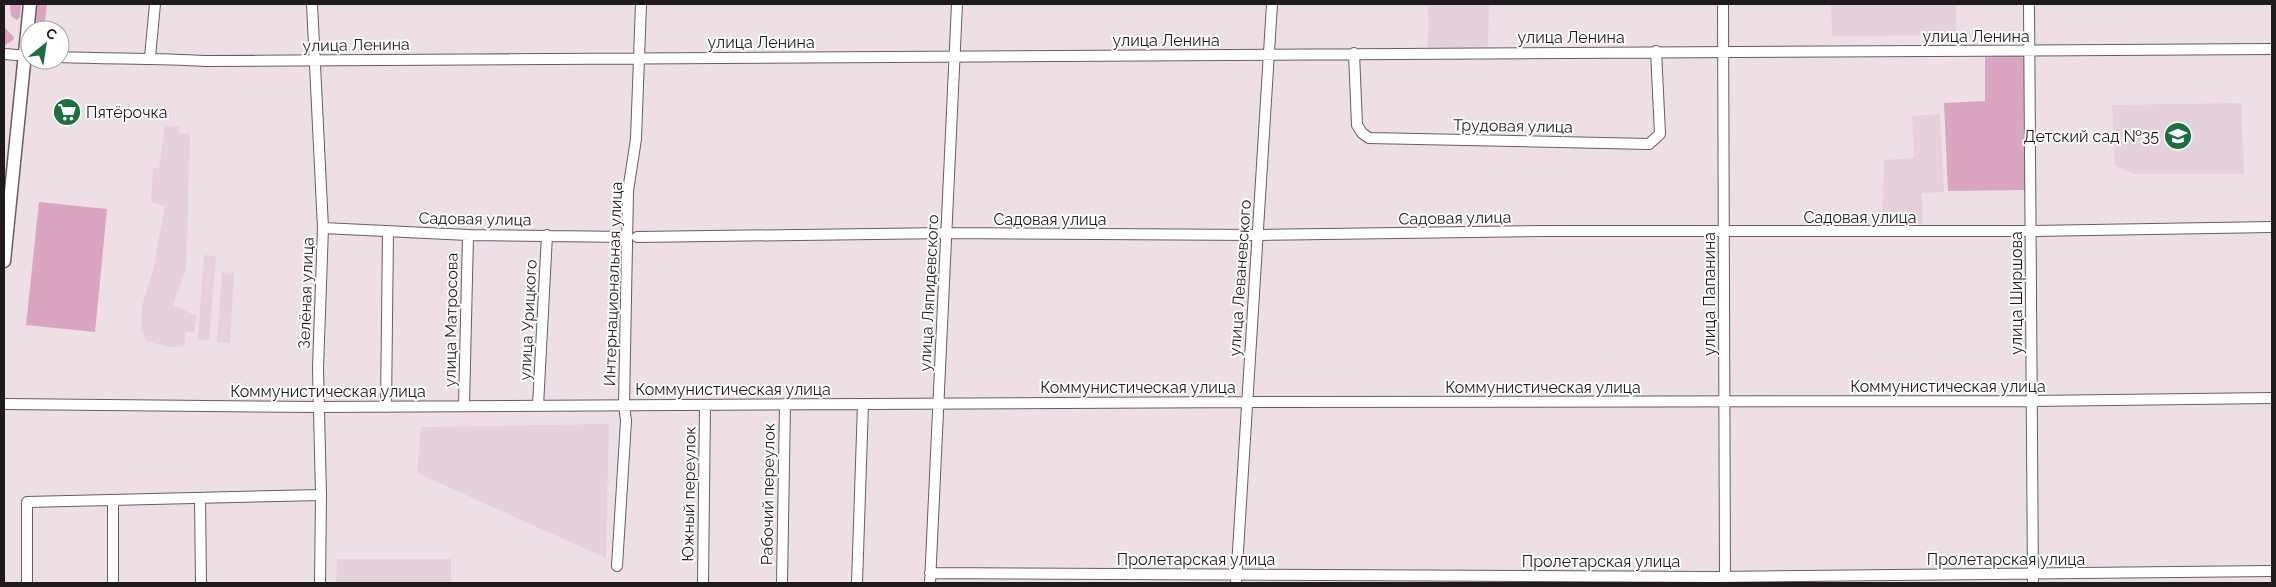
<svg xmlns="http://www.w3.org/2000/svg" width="2276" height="587" viewBox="0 0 2276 587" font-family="Raleway,sans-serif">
<rect width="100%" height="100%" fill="#eedfe7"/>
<path fill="#e6d0dc" d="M1427,4H1489L1488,48L1427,49L1429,20Z
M1831,4H1956V35L1832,36Z
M2241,103L2244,174H2134L2115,166L2112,105Z
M1940,114L1944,192L1922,193L1923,224H1882L1884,160L1914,158L1912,116Z
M165,125L180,127L179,133L190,134L186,270L173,305L197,316L194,332H186L184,346L168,347L146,341L141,329L142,306L153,270L165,206L151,202L153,168H159Z
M204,255L216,256L209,340L198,339Z
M222,272L234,273L230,343L217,342Z
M609,424L606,558L417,473L421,427Z
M337,559H451V583H336Z"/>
<path fill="#d9a5c1" d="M10,4H21L20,17L17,20L11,16Z
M36,4H47L44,30H33Z
M4,27L14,37L13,40L4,46Z
M1985,57H2024L2027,190L1948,191L1944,103L1985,101Z
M39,202L107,209L95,332L26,325Z"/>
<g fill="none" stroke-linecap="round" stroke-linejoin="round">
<defs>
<path id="minor" d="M312,4L323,228L318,368L321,495L320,583
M1723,4L1725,583
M2029,4L2033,583
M1354,53L1357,125L1362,133L1369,138L1649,144L1660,134L1656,51
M4,54L30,56
M60,57C109,59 157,58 205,61C894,55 1583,52 2272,49
M150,57L155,4
M323,228L468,235L627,237
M637,237L947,233L1258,235L1542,231H2031L2272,227
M4,404L319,407L1248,402L2031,401L2272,398
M464,406L468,235
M538,406L547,235
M386,407L388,232
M200,498L201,583
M617,566L626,421L624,405L628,191L636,139L641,4
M930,573L1716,577L2272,571
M27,583V502L321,495
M113,583V500
M703,583L705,405
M782,583L785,404
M857,583L863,404
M930,583L957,4
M1236,583L1272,4"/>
<path id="major" d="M4,261L30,4"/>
</defs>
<use href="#minor" stroke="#6a5d64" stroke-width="12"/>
<use href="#major" stroke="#6a5d64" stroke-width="15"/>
<use href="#minor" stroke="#fff" stroke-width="10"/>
<use href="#major" stroke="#fff" stroke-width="12"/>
</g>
<defs>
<symbol id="supermarket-disc" viewBox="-11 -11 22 22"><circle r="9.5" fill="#1e6e3e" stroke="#fff"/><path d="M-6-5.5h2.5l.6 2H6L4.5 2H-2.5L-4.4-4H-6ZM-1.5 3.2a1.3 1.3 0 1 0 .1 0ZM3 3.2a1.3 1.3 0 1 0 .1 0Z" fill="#fff"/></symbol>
<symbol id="school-disc" viewBox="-11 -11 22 22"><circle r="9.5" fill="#1e6e3e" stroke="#fff"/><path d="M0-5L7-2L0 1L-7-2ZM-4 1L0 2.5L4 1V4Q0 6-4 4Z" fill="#fff"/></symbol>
</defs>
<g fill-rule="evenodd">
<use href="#supermarket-disc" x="51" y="96" width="32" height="32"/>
<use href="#school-disc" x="2162" y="120" width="32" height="32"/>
</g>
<g text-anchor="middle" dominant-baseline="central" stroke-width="4" stroke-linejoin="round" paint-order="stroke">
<g font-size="16" fill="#1f1a1c" stroke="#fff">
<text x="1976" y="36">улица Ленина</text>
<text x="1571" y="37">улица Ленина</text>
<text x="1166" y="40">улица Ленина</text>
<text x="761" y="42">улица Ленина</text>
<text transform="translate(356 45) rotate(-1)">улица Ленина</text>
<text transform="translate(1513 126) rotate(1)">Трудовая улица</text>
<text x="1860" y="217">Садовая улица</text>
<text transform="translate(1455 218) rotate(-1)">Садовая улица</text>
<text transform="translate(475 219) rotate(1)">Садовая улица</text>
<text x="1050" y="219">Садовая улица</text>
<text transform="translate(1240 278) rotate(-86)">улица Леваневского</text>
<text transform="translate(613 284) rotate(-88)">Интернациональная улица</text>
<text transform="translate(306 293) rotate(-88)">Зелёная улица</text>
<text transform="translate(929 293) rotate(-87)">улица Ляпидевского</text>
<text transform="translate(2016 293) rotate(-90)">улица Ширшова</text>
<text transform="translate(1709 294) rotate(-90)">улица Папанина</text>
<text transform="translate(451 320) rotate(-89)">улица Матросова</text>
<text transform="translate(528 320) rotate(-87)">улица Урицкого</text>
<text x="1948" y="386">Коммунистическая улица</text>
<text x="1138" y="387">Коммунистическая улица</text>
<text x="1543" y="387">Коммунистическая улица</text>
<text x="733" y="389">Коммунистическая улица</text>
<text x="328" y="391">Коммунистическая улица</text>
<text transform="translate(689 494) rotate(-89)">Южный переулок</text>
<text transform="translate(768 494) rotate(-89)">Рабочий переулок</text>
<text x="1196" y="559">Пролетарская улица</text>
<text x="2006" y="559">Пролетарская улица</text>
<text x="1601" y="561">Пролетарская улица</text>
</g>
<g font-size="16" fill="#1f1a1c" stroke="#fff" text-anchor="start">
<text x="86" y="112">Пятёрочка</text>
<text x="2159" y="136" text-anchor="end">Детский сад №35</text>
</g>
</g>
<rect width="2276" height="587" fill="none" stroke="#1f1a1c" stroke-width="10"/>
<g transform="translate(45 45) rotate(30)"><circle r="24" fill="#ffffff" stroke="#a5a3a4"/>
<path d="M0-4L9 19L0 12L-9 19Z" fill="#1e6e3e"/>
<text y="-8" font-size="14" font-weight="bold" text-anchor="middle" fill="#1f1a1c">С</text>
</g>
</svg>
